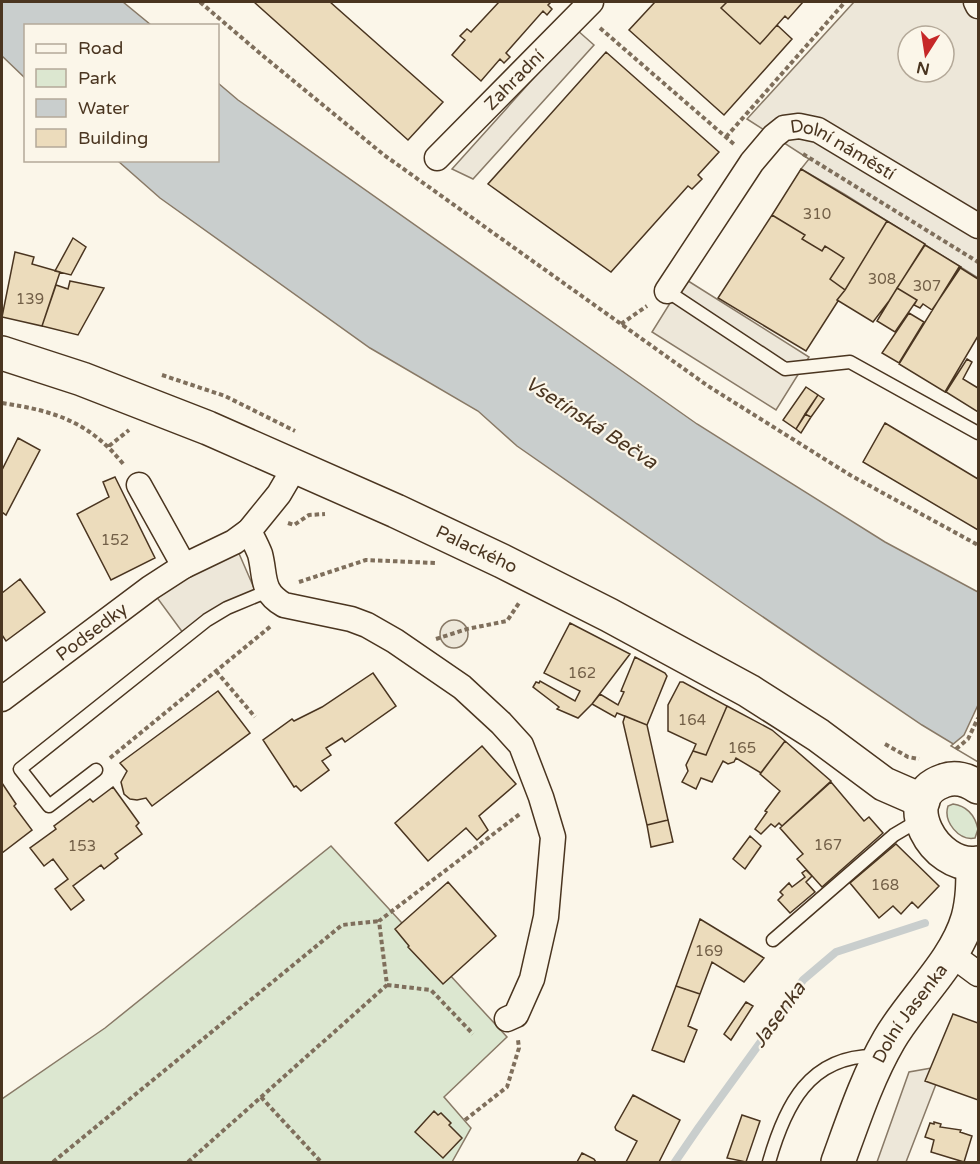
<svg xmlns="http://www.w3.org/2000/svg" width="980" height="1164" viewBox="0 0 980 1164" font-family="'Varela Round',sans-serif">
<rect width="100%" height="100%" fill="#fbf6e9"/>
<path fill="#dce7d0" stroke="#887966" stroke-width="1.5" d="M953,804C967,806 975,816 978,829L975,838C959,841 943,822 948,806Z
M331,846L507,1037L444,1097L471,1128L452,1162H2V1099L105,1028Z"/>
<path fill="#ede7d9" stroke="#887966" stroke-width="1.5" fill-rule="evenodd" d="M854,2H978V278L844,194L801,169L809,159L747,119ZM908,36H944V72H908Z
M577,30L594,45L473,179L452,169Z
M685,279L809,357L776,410L652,332Z
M234,542L257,595L186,637L150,588Z
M440 634a14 14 0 1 1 28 0a14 14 0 1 1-28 0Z
M943,1066L906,1162H877L909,1072Z"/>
<path fill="#c9cecd" stroke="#887966" stroke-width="1.5" d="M2,2H123L151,25L26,26L25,78L2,56Z
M218,83L238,100L697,424L885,542L978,592V759L922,725L744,604L517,446L478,411L370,348L160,198L118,161L218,160Z"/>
<path fill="#fbf6e9" stroke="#887966" stroke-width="1.5" d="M978,705V762L951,746L964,735Z"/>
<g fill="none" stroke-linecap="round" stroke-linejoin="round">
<path stroke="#c9cecd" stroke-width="8" d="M675,1162L699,1127L778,1018L803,980L836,952L925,923"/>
</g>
<path fill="#ecdcbc" stroke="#4a3520" stroke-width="1.5" d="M254,2H330L443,102L408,140Z
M499,2H551L548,5L552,9L547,15L543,11L506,53L510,57L504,63L500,59L481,81L452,55L465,40L460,36L467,29L471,32Z
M655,2H727L721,8L760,44L777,25L792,39L724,115L629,30Z
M727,2H803L788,19L785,16L760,44L721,8Z
M606,52L719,152L698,175L702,179L692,189L688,186L611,272L488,184Z
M801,169L887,221L845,290L830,279L844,258L825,246L822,251L802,239L805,235L772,215Z
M772,215L805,235L802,239L822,251L825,246L844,258L830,279L845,290L837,300L838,301L806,351L718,298Z
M887,221L925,244L889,301L873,322L837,300L845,290Z
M73,238L86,247L71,275L55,271Z
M925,245L961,267L932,310L923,304L920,308L914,305L917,300L897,288Z
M15,252L34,257L32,264L60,272L42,326L2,317Z
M959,267L978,279V336L945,392L899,364Z
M70,281L104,288L78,335L42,326L56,285L68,289Z
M897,288L917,300L895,332L877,321Z
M909,313L924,322L899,363L882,353Z
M967,359L972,362L963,379L978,388V412L946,392Z
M806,387L818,395L796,429L783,420Z
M818,395L824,399L811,417L805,414Z
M805,414L811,417L801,433L796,429Z
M885,423L978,479V530L863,462Z
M18,438L40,450L6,515L2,512V470Z
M115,477L155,558L111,580L77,514L109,497L103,482Z
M20,579L45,612L6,641L2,635V593Z
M570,623L630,654L592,704L578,718L557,709L559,707L533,687L536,682L539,683L540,681L575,701L580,691L544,673Z
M635,657L665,673L667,676L647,725L617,713L615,717L592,704L600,694L618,705L624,692L621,691Z
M373,673L396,706L345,742L342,738L326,748L331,755L322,761L329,770L301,791L296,786L294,787L263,740L292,719L294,721L322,707Z
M680,682H683L727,706L706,755L693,751L696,744L668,731V705Z
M218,691L250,733L152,806L146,798L137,800L130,799L124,794L121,782L127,771L120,763Z
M727,706L772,730L785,741L761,773L736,758L734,762L728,764L723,761L712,782L701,778L696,789L682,782L688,771L686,765L693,751L706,755Z
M625,716L647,725L668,820L647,825L623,722Z
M785,741L831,781L782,826L779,823L775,827L771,824L761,834L755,829L767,812L765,811L780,791L760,774Z
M482,746L516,784L479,816L488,830L477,840L466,828L428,861L395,823Z
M831,782L864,821L869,817L883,833L822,887L797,859L803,854L780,828Z
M2,783L16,804L14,806L32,830L2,853Z
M113,787L139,823L136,826L142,834L115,854L118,858L104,869L101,865L73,886L84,900L71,910L55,889L68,879L53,859L44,866L30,848L56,829L54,826L90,799L93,802Z
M668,820L673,842L651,847L647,825Z
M750,836L761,846L745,869L733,859Z
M896,844L939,886L918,908L912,902L901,914L893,906L879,918L850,883Z
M806,870L812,876L806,882L815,892L790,913L778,900L783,895L780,892L789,883L792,887L805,877L802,873Z
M448,882L496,936L443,984L408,947L409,946L395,929Z
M700,919L764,958L744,982L712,962L700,994L676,986Z
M676,986L700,994L688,1026L697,1030L684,1062L652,1050Z
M746,1002L753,1006L731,1040L724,1034Z
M953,1014L978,1023V1100L925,1081Z
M633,1095L680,1120L659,1162H626L637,1141L616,1130L615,1127Z
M434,1111L438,1115L441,1113L451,1123L449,1125L462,1138L443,1158L415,1132Z
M742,1115L760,1121L746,1162L727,1158Z
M934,1122L941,1124L940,1127L961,1130L960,1132L972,1136L964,1162L931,1152L934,1140L925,1137L930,1123L934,1124Z
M582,1153L594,1159L596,1162H577Z"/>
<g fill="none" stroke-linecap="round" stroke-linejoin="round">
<defs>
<path id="lane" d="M667,291L785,369L850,362L978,433
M96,770L49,806L20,769L207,620L227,608L268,591
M773,940L894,835L921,819
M769,1162C785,1106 809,1055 876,1056"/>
<g id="street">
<path d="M976,2L978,6"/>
<path id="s1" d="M437,158L591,2"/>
<path id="s2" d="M667,291L752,162L774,136L784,128L799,126L818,130L978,226"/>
<path d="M139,485L184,566"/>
<path d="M249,531C253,539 257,546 260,554C266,577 260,591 284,605L351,619L367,625L395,641L462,687L501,723L521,745L541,797L553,837L546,917L532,979L516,1015L507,1019"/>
<path id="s3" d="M2,699L150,588L184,566L234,542L249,531L279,494L296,465"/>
<path d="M951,954L978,974"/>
</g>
<g id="secondary">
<path id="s4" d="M2,353L82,379L208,428L396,511L502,561L609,615L749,691L818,735L884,784L923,801"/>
<path d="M978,787C968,780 955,776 943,781C895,797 934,870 978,863"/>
<path id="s5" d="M838,1162C853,1121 867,1078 889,1040C912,1000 955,963 968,918C973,900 973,882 973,864"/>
</g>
</defs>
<use href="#lane" stroke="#4a3520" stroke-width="15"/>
<use href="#street" stroke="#4a3520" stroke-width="27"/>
<use href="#secondary" stroke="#4a3520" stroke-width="36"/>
<path stroke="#7f6f5c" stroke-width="4" stroke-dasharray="4.5 3" stroke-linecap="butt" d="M200,2L262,55L384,155L708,386L850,475L978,545
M600,28L735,145
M726,137L845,2
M803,154L978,262
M621,324L647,306
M162,375L225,396L295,431
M2,403C55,411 90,422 124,465
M109,446L129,430
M288,523L294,525L309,515L325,514
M299,582L366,560L435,563
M436,639L467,629L507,621L519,603
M216,671L255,717
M885,744L908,757L919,759
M956,749L968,739L978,718
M110,758L271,626
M387,985L431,990L473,1034
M261,1097L321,1162
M465,1120L507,1087L519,1048L518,1040
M53,1162L342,925L379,921
M188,1162L387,985L379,921L521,813"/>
<use href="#lane" stroke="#fbf6e9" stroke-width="12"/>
<use href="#street" stroke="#fbf6e9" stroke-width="24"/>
<use href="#secondary" stroke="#fbf6e9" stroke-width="33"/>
</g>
<g text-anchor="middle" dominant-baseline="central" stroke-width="4.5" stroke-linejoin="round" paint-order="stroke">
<g font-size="15" fill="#725f47">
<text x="817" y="214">310</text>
<text x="882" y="279">308</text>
<text x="927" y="286">307</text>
<text x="30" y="299">139</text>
<text x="115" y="540">152</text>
<text x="582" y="673">162</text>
<text x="692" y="720">164</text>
<text x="742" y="748">165</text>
<text x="828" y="845">167</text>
<text x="82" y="846">153</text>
<text x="885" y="885">168</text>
<text x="709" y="951">169</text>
</g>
<g font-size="18" fill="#4a3520" stroke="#fbf6e9">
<text stroke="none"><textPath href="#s1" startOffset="110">Zahradní</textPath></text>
<text stroke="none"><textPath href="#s2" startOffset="266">Dolní náměstí</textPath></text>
<text stroke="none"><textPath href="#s4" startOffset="514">Palackého</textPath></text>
<text stroke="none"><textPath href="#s3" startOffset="112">Podsedky</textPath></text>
<text stroke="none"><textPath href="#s5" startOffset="166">Dolní Jasenka</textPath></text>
</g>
<g font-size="20" font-style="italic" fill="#4a3520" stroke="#fbf6e9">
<text transform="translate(591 423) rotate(33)">Vsetínská Bečva</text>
<text transform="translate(779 1015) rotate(-54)">Jasenka</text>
</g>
</g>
<rect width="980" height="1164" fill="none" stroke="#4a3520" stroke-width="6"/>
<rect x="24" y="24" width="195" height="138" fill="#fbf6e9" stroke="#b4a999" stroke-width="1.5"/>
<rect x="36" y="44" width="30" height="9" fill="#fbf6e9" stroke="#b4a999" stroke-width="1.5"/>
<text x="78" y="54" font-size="18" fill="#4a3520">Road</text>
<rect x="36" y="69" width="30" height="18" fill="#dce7d0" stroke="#b4a999" stroke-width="1.5"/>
<text x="78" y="84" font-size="18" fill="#4a3520">Park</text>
<rect x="36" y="99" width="30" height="18" fill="#c9cecd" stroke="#b4a999" stroke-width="1.5"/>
<text x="78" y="114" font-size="18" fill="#4a3520">Water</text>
<rect x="36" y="129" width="30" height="18" fill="#ecdcbc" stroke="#b4a999" stroke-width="1.5"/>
<text x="78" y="144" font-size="18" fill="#4a3520">Building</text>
<g transform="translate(926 54) rotate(192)"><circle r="28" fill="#fbf6e9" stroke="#b4a999" stroke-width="1.5"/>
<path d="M0-4.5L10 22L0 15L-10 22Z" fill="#c62828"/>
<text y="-9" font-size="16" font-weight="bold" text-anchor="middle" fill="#4a3520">N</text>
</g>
</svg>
